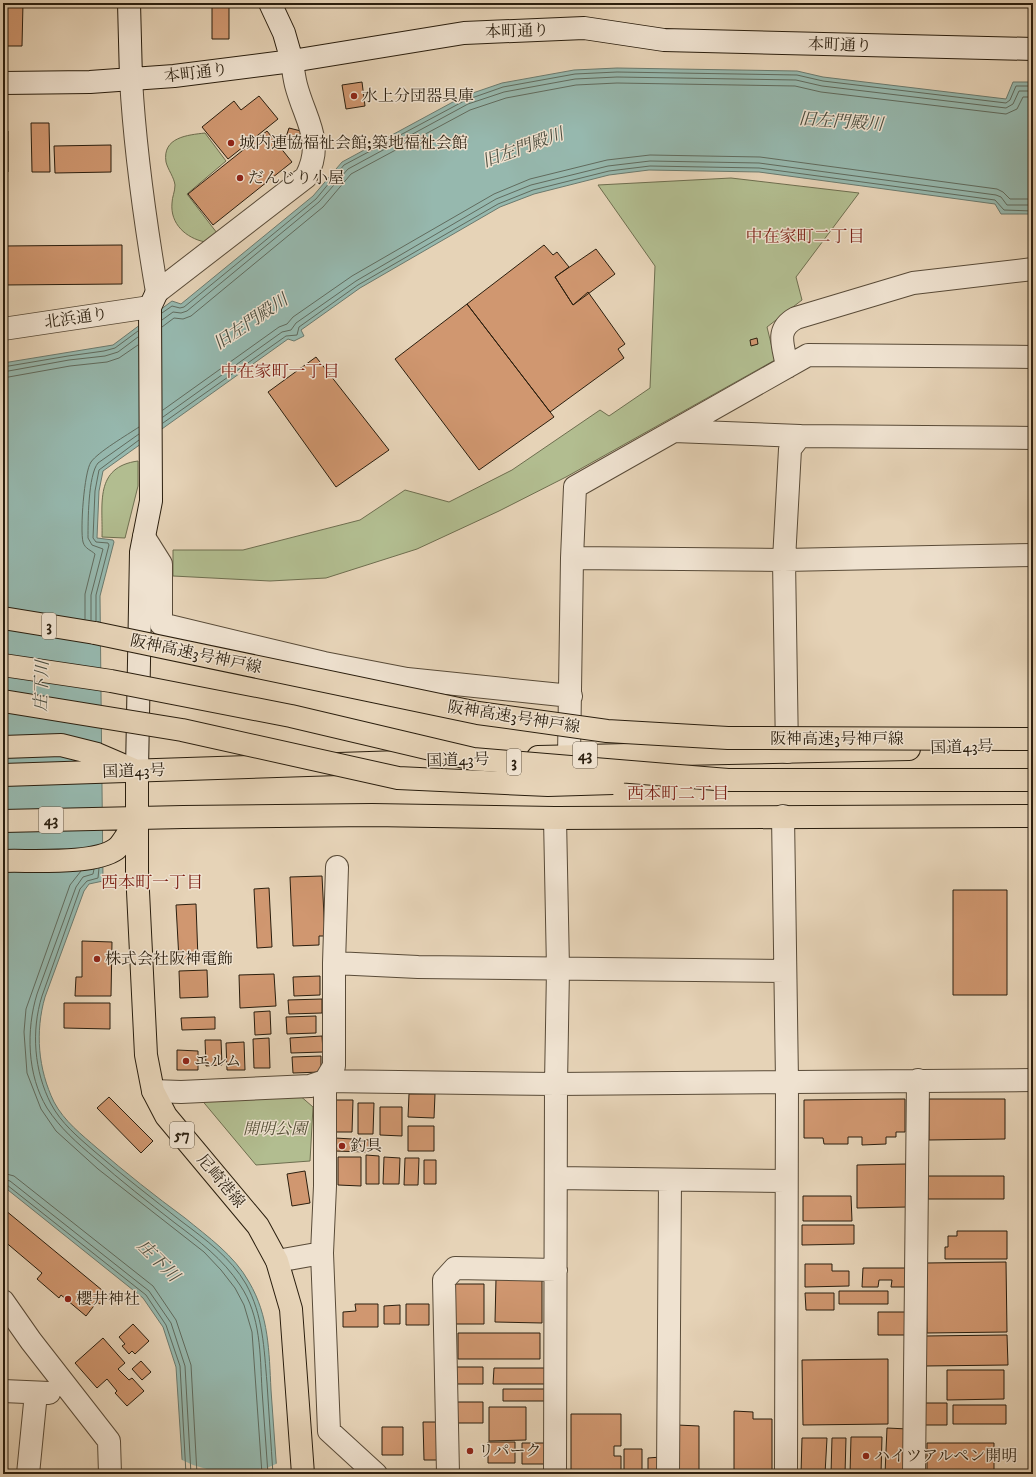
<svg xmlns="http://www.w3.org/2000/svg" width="1036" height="1477" viewBox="0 0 1036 1477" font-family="'IM FELL DW Pica','Noto Serif JP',serif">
<rect width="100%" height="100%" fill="#e6d3b7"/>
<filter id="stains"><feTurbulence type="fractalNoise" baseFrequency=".005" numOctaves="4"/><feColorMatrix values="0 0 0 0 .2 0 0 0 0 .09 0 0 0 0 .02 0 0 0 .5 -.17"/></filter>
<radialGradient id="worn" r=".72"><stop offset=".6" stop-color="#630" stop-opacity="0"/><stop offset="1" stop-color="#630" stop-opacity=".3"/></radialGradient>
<path fill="#b2bd90" stroke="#6e6e4f" d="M205,133L226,161L187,194L217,233L205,242C186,238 170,224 172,203C172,197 175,192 175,185C174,177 168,170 166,162C162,137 188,135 205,133Z
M731,178L859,193L796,277L802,300L767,327L775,360L566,477L499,511L417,549L326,578L270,581L173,576V550H243L360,520L405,490L449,502L512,470L600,410L609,416L650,388L655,266L598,185Z
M138,461V486L125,538L102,537C103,504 94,467 138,461Z
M298,1094L313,1107L310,1161L256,1165L200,1098Z"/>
<path fill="#96b8ae" stroke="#6b7a6e" d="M617,68L797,71L823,77L1006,99L1013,82H1033V214H1001L995,204L759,172L649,170L609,175L534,194L500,207L360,288L301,330L304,336L294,341L288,339L103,471L99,491L97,538L113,540L114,542L100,596L103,881L89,884L84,891L45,997C35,1032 38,1069 54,1102C64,1121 82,1135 97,1148C126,1173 155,1196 185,1218C208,1237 234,1255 249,1282C269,1316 269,1351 271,1390C273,1418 275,1446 277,1474H183L176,1367L163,1327L143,1298L3,1186V363L113,345L172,301L181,304L313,196L342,162L464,96L502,83L574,70Z"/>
<path fill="#e6d3b7" d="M180,1459L193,1465L210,1470L234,1472L267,1468L278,1463L279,1474H181Z"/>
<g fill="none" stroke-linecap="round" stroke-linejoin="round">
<path stroke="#606b5e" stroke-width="1" d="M162,313L172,306L180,308L184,307L316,199L344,165L466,100L503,87L575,74L617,72L797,75L823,81L1006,103L1010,100L1016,86H1033
M162,320L173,312L181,313L187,311L319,202L348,169L468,104L504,92L575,79L617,77L796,80L822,86L1006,108L1013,104L1019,91H1033
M162,327L174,318L183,319L191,316L323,207L351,174L470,110L506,98L576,85L617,83L795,86L821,92L1006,114L1017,109L1023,97H1033
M3,367L68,356L104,351L115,348L138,331
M3,372L69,360L105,356L118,352L138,337
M3,378L70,366L107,362L119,358L138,345
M163,410L279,327L287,324L293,317L352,276L494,194L530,179L607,160L650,155L760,157L997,189L1003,192L1010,199H1033
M163,417L282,332L291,330L296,323L356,281L496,199L531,185L608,166L650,161L759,163L996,195L1001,197L1007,205H1033
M163,423L286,336L297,335L299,327L358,285L498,204L533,190L609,171L650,166L759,168L995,200L1004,210L1033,211
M85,619V594L95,554C91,550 85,549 83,542C80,530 84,472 91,462C98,452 127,435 139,427
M91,620V595L103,549L92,545L88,538C88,522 88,475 98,463L139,434
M96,621V595L109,545L108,543L96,542L93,538L95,491L99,470L139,440
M99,868L98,878L87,881L80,889L42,996C31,1031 34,1071 51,1104C61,1123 78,1137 94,1151C122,1175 152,1198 181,1221C205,1239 231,1258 246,1284C263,1315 264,1348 267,1383C269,1414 271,1444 273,1474
M94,869L93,874L83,877L76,887L37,994C26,1030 27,1075 47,1108C60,1128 77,1143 95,1158C121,1181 148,1202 175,1223C199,1241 223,1259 240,1285C261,1316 260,1354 262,1390C264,1418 266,1446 268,1474
M81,871L70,885L26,1009L24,1032L27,1073L41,1109L56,1131L98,1169L204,1252L221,1270L235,1288L244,1305L252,1332L262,1474
M3,1173L14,1176L153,1286L176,1320L191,1365L197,1474
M3,1179L10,1181L149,1291L171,1323L185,1366L191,1474
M3,1184L7,1185L146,1295L166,1325L180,1366L186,1474"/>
</g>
<path fill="#d09770" stroke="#2a1e0e" d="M3,3H23L22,46H3Z
M212,5H229V39H212Z
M362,82L365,106L346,109L342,85Z
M259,96L278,119L228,159L202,127L234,101L241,110Z
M31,123H49L50,172H32Z
M289,128L301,131L298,143L285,140Z
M3,131H8V172H3Z
M267,131L292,162L213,225L188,194Z
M111,145V172L55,173L54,146Z
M122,245V284L3,285V246Z
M544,245L553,255L557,252L569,267L555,277L573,305L588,292L625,344L618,349L624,358L550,412L467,304Z
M596,249L615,274L573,305L555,277Z
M467,304L554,417L479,470L395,359Z
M757,338L758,344L751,346L750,340Z
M316,357L389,450L336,487L268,392Z
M322,876L325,936H319V945L293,946L290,877Z
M269,888L272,947L257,948L254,889Z
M953,890H1007V995H953Z
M196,904L198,959L179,960L176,905Z
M82,941L112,942L111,996H75L76,977H82Z
M207,970L208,997L180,998L179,971Z
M274,974L276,1006L240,1008L239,975Z
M320,976V995L294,996L293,977Z
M322,999V1013L289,1014L288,1000Z
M64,1003H110V1029L64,1028Z
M270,1011L271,1034L255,1035L254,1012Z
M316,1016V1033L287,1034L286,1017Z
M215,1017V1029L182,1030L181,1018Z
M322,1036L323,1052L291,1053L290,1038Z
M269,1038L270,1068H254L253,1039Z
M205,1040H221L222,1065L206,1066Z
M244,1042L245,1070H227L226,1043Z
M177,1050L198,1051V1070H177Z
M321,1056V1072L293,1073L292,1057Z
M409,1094H435L434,1118L408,1117Z
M109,1097L153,1141L141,1153L97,1108Z
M905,1099V1132H896V1137H886V1144L862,1145V1137H848V1144H824L823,1138H804V1100Z
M929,1099H1005V1139L929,1140Z
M336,1100H353L352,1132H336Z
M358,1103H374L373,1134H358Z
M380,1107H402V1136L380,1135Z
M408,1126H434V1151H408Z
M335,1138L369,1140V1152L334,1151Z
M366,1155L379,1156V1184H366Z
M338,1157H361V1186L338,1185Z
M384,1157L400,1158L399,1184H383Z
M405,1158H419L418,1185H404Z
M424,1160H436V1184H424Z
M906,1164L907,1207L857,1208V1165Z
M305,1171L310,1203L292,1206L287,1174Z
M927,1176H1004V1199H928Z
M803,1196H851L852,1221H803Z
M5,1210L108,1295L100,1304L97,1302L86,1316L61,1295L59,1298L37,1279L42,1273L3,1240V1212Z
M802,1225H854V1244L802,1245Z
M957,1231H1007V1259H945V1247H948V1236H957Z
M1006,1262L1007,1332L927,1333L926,1263Z
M805,1264H832V1271H849V1286L805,1287Z
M863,1268H906V1287H891L892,1280H879L878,1287H862Z
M496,1279H542V1323L495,1322Z
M455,1284H484V1324H455Z
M839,1291H888V1304H839Z
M805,1293H834V1310H806Z
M355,1304H378V1327H343V1312L356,1311Z
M406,1304H429V1325H406Z
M400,1305V1324H384V1306Z
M878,1312H909V1335H878Z
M133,1324L149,1341L135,1354L132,1351L129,1354L122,1346L125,1344L119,1337Z
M458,1333H540V1359H458Z
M1007,1335L1008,1365L925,1366V1336Z
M103,1338L125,1363L118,1369L129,1380L132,1378L144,1391L127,1406L115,1393L117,1391L107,1379L97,1388L75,1363Z
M888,1359V1424L803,1425L802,1360Z
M141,1361L151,1372L142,1380L132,1369Z
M455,1367H483V1384H455Z
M494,1368H547V1384H493Z
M947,1370H1004V1399L947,1400Z
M503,1389H548L547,1401H503Z
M457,1402H483V1423H457Z
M921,1403H947V1425H921Z
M953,1405H1006V1424H953Z
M489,1407H526V1440L489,1441Z
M734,1411L753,1412V1419H772V1474H734Z
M571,1414H621V1446H614V1456H621V1474H571Z
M423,1422H439L440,1460H424Z
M677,1425L699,1426V1474H677Z
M382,1427H403V1455H382Z
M887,1428L908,1429L907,1474H885Z
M851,1437H882L881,1474H850Z
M802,1438H827L825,1474H801Z
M832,1438H846L845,1474H831Z
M488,1442H515V1463H488Z
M522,1443H547V1464H522Z
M927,1443H994V1474H927Z
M624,1449H642V1474H624Z
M661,1457V1474H648V1458Z"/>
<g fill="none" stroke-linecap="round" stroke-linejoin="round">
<defs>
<path id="street" d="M131,79C135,151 145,221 157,292L306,177C325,141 305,120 296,85C294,77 293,69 292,61
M3,329L150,307
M787,367C784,346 774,330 796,318L913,283L1033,269
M674,431L800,436
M144,537L161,564V624L324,663L407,679L571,696
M572,558L575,487L808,355L1033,357
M787,752L784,560L790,449L800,436L1033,438
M569,756L572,558L784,560L1033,555
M783,816L787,1081L786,1474
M555,818L558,969L556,1084L555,1474
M337,867L334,963V1066L325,1081V1186L322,1253L329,1431L376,1474
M334,963L418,967L785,971
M153,1091L181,1092L310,1086L325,1081L556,1084L1033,1080
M556,1178L785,1181
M277,1261L322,1253
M3,1301L31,1341L109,1441L110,1474
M3,1391L49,1393
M28,1474L36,1393
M448,1474L444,1280L455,1268L556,1270
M668,1474L670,1180
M914,1474L918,1080"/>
<path id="secondary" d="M129,3L131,79
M270,3L284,33L292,61
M3,83L90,82L174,76L292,61L464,33L584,28L664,40L1033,49
M137,771L141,552L151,501L150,307L157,292"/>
<path id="primary" d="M137,771V871L146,1055L153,1091L166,1116L258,1226L277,1261L291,1309L303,1474"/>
<path id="highway" d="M3,618L95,633
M3,747L61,745L97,754L132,769
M538,757L909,749
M3,775L462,760
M3,821L183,817L372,815L555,818L1033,816
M3,861C31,860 94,865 116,849C123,844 132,826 137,819"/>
</defs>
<use href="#street" stroke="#594b38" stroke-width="24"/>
<use href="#secondary" stroke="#2a1e0e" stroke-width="24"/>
<use href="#primary" stroke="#2a1e0e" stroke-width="24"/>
<use href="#highway" stroke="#2a1e0e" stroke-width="24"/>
<use href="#street" stroke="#efe2d0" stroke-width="22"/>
<use href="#secondary" stroke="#efe2d0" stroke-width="22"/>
<use href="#primary" stroke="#e6d3b7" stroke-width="22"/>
<use href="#highway" stroke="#e6d3b7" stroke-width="22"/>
<defs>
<path id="highway-bridge" d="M95,633L478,713L607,731L728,738L1033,739
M3,665L111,681L291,716L473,759L728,780H1033
M3,701L182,730L398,778L548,785L613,783"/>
</defs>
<use href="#highway-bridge" stroke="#2a1e0e" stroke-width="24" stroke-linecap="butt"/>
<use href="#highway-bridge" stroke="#e6d3b7" stroke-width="22"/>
</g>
<g fill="#8f2418" stroke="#efe2d0" stroke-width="1.5">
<circle cx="354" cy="96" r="4"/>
<circle cx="231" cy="143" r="4"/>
<circle cx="240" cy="178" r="4"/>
<circle cx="97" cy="959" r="4"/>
<circle cx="186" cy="1061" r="4"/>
<circle cx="342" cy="1146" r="4"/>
<circle cx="68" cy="1299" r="4"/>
<circle cx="470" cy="1451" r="4"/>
<circle cx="866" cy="1456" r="4"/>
</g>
<g text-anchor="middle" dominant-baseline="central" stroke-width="3" stroke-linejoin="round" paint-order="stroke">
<g fill="#efe2d0" stroke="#655948" stroke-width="1">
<rect x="42" y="613" width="14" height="26" rx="3"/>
<rect x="573" y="742" width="24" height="26" rx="3"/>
<rect x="507" y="749" width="14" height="26" rx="3"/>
<rect x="39" y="807" width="24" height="26" rx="3"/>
<rect x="170" y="1122" width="24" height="26" rx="3"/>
</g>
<g font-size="15" font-weight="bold" fill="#2a1e0e">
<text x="49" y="626">3</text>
<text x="585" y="755">43</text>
<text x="514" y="762">3</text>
<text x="51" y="820">43</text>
<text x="182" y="1135">57</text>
</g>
<g font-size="16" fill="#2a1e0e" stroke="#efe2d0">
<text transform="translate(517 31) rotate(-2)">本町通り</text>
<text transform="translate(840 45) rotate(2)">本町通り</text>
<text transform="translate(196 73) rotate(-7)">本町通り</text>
<text transform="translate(76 318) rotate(-8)">北浜通り</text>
<text transform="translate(196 654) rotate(12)">阪神高速3号神戸線</text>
<text transform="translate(514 717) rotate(9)">阪神高速3号神戸線</text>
<text x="837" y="739">阪神高速3号神戸線</text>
<text transform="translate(962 747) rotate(-2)">国道43号</text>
<text transform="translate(458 760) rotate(-2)">国道43号</text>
<text transform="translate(134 771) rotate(-2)">国道43号</text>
<text transform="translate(221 1181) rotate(50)">尼崎港線</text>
</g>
<g font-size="16" fill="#2a1e0e" stroke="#efe2d0" text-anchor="start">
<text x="362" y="96">水上分団器具庫</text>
<text x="239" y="143">城内連協福祉会館;築地福祉会館</text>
<text x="248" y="178">だんじり小屋</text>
<text x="105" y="959">株式会社阪神電飾</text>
<text x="194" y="1061">エルム</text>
<text x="350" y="1146">釣具</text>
<text x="76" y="1299">櫻井神社</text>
<text x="478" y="1451">リパーク</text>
<text x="874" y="1456">ハイツアルペン開明</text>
</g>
<g font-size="16" font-style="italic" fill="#534e35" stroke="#efe2d0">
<text x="275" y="1129">開明公園</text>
</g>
<g font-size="17" font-style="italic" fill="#4a4c3e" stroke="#efe2d0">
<text transform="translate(841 122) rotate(4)">旧左門殿川</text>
<text transform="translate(523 148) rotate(-20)">旧左門殿川</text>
<text transform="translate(251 322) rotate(-34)">旧左門殿川</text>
<text transform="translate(42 686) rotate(-88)">庄下川</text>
<text transform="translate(158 1261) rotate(45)">庄下川</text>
</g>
<g font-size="17" fill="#7a1f14" stroke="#efe2d0">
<text x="805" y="237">中在家町二丁目</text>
<text x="280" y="372">中在家町一丁目</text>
<text x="678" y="794">西本町二丁目</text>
<text x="152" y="883">西本町一丁目</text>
</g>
</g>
<rect width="1036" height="1477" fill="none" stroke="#e6d3b7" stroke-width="16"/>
<rect x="4" y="4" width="1028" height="1469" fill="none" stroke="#2a1e0e" stroke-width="2"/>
<rect x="8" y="8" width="1020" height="1461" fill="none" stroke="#2a1e0e"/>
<rect width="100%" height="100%" filter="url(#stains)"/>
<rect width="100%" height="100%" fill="url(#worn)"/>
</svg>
